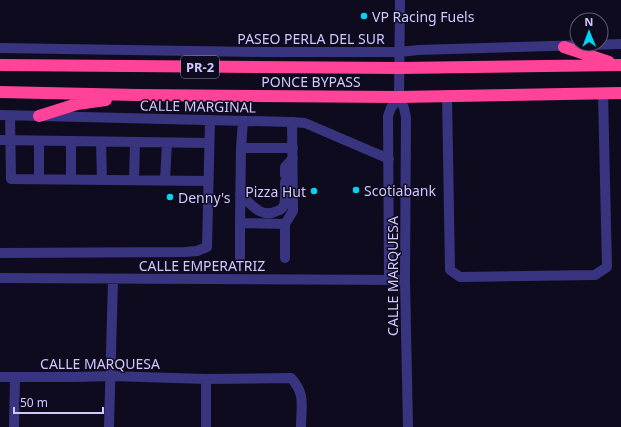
<svg xmlns="http://www.w3.org/2000/svg" width="621" height="427" viewBox="0 0 621 427" font-family="'Noto Sans',sans-serif">
<rect width="100%" height="100%" fill="#0f0b1e"/>
<g fill="none" stroke-linecap="round" stroke-linejoin="round">
<path stroke="#39347f" stroke-width="10" d="M400,0L399,97L404,108L406,117L405,280L408,427
M0,48L263,52H400L418,50L621,44
M447,95L450,270L460,277L595,275L607,267L603,93
M0,115L292,122L305,123L389,159
M10,116L11,179L208,181
M243,121L241,148L240,223L285,224L293,211L292,122
M0,140L209,143
M39,141V179
M101,142L102,180
M241,148H293
M285,175V167L293,158
M71,179V141
M134,180L135,142
M165,180L167,143
M240,194C251,204 261,219 277,211C281,210 283,208 284,205C286,198 285,189 285,182
M0,253L185,252L197,251L207,247L210,120
M285,258V224
M240,259V223
M0,278L405,280
M389,280L388,116L391,108L399,97
M0,377H75L110,376L206,379L291,378C306,394 301,406 301,427
M14,427L15,377
M109,427L113,279
M206,427V379"/>
<path stroke="#ff4399" stroke-width="12" d="M564,47L609,62
M0,65L400,68L621,65
M0,92L137,95L399,97L621,93
M39,116L77,104L106,100"/>
</g>
<g fill="#00d5f3" stroke="#0f0b1e" stroke-width="1.5">
<circle cx="364" cy="16" r="4"/>
<circle cx="356" cy="190" r="4"/>
<circle cx="314" cy="191" r="4"/>
<circle cx="170" cy="197" r="4"/>
</g>
<g text-anchor="middle" dominant-baseline="central" stroke-width="3" stroke-linejoin="round" paint-order="stroke">
<rect fill="#0f0b1e" stroke="#968fbc" stroke-width="1" x="181" y="56" width="38" height="22" rx="3"/>
<g font-size="13" font-weight="bold" fill="#d0c8ff">
<text x="200" y="67">PR-2</text>
</g>
<g font-size="14" fill="#d0c8ff" stroke="#0f0b1e" text-anchor="start">
<text x="372" y="16">VP Racing Fuels</text>
<text x="364" y="190">Scotiabank</text>
<text x="306" y="191" text-anchor="end">Pizza Hut</text>
<text x="178" y="197">Denny's</text>
</g>
<g font-size="14" fill="#d0c8ff" stroke="#0f0b1e">
<text x="311" y="38">PASEO PERLA DEL SUR</text>
<text x="311" y="81">PONCE BYPASS</text>
<text transform="translate(198 106) rotate(1)">CALLE MARGINAL</text>
<text x="202" y="265">CALLE EMPERATRIZ</text>
<text transform="translate(392 276) rotate(-90)">CALLE MARQUESA</text>
<text x="100" y="363">CALLE MARQUESA</text>
</g>
</g>
<g transform="translate(589 32) rotate(359)"><circle r="19" fill="#0f0b1e" stroke="#5c5778"/>
<path d="M0-3L7 15L0 10L-7 15Z" fill="#00d5f3"/>
<text y="-6" font-size="11" font-weight="bold" text-anchor="middle" fill="#d0c8ff">N</text>
</g>
<path d="M14 407v6h89v-6" fill="none" stroke="#d0c8ff" stroke-width="2"/>
<text x="20" y="407" font-size="12" fill="#d0c8ff" stroke="#0f0b1e" stroke-width="3" paint-order="stroke">50 m</text>
</svg>
